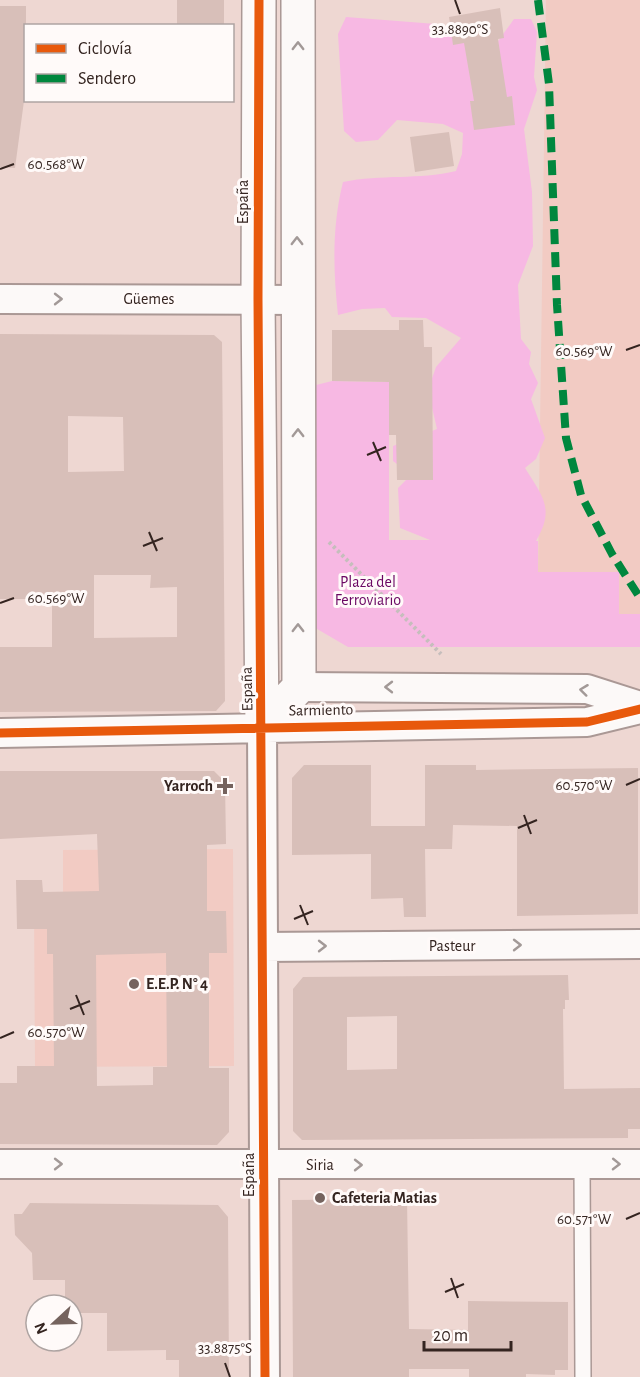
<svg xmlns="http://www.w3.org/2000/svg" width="640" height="1377" viewBox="0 0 640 1377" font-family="'Alegreya Sans',sans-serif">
<rect width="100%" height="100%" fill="#eed7d2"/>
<path fill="#f2cbc3" d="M546,0H640V614L619,615L538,572Z
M233,849L234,1066L35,1067L34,902H63V850Z"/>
<path fill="#f7b8e3" d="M346,17L436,24L489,54L514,19H531L537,32L534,77L537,90L524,129L532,192L533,246L518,285L521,339L531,352L529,364L538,383L531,399L545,438L536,459L525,468C543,497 555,509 536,541H538V572H619V614H640V647H348L312,626V386L332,381L389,382V540H430L400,528L398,488L411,475L393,461V446L437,429L428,390L436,367L461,338L426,318L392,317L385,308L362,309L338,315C333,269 332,226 343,182C381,174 419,180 456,171L462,154L463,133L443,124L397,120L378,140L356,142L344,131L338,34Z"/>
<path fill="#d8bfb9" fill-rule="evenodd" d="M177,0H224V26H177Z
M0,6H26V86L15,168L0,167Z
M500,8L504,38L498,39L507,97L512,96L515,125L474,130L470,101H474L464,43L453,45L449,17Z
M449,132L454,166L415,172L410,137Z
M399,320H423L424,347H432L433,480H397L396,435H389V382L332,381V330H399Z
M0,334L214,335L222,342L225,701L216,711L0,712V647H52V599H0ZM68,416L123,417L124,471L68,472ZM94,575H151L150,588L177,587V637L94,638Z
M304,765H371V826H425V765H476V770L638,768V914L517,916V826L453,825L452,849H425L426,917H404L403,898L371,899V854L292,855V778Z
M0,771H214L225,782L226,844L207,845V911H226L227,953H209V1068H229V1132L217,1145L0,1144V1083H17V1066H54L53,954H47V929H17L16,880H42L43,892L99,891L97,834L0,839ZM166,953L167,1067H153V1085L97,1086L96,955Z
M568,975L569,1000H565V1009H563L564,1089L640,1088V1129H628V1138L302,1140L293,1131V989L303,977ZM397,1016V1069L347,1070V1017Z
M407,1199L409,1329L468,1330V1301L568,1302V1370H555V1375L526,1374V1377H469V1369H409V1377H293L292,1200Z
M30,1203L218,1205L228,1217L229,1377H179V1360H166V1350L107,1351V1313H72V1305H65V1280H33L32,1253L15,1235L14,1214H22Z"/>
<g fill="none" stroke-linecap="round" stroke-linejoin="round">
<defs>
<path id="lane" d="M582,1163L583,1377"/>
<path id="street" d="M0,299L297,300
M299,687L587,689L640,706
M262,726L265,1377
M0,733L587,722L640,709
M263,947L640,944
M0,1164H640"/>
<path id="secondary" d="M259,0L258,299L262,726
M262,726L299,687L298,0"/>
</defs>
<use href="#lane" stroke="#aa9895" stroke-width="18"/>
<use href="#street" stroke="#aa9895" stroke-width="32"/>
<use href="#secondary" stroke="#aa9895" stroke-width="36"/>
<path stroke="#c5bebc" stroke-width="4" stroke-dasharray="3 3" stroke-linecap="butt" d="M329,542L441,654"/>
<use href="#lane" stroke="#fcf9f8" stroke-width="15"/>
<use href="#street" stroke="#fcf9f8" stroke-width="28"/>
<use href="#secondary" stroke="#fcf9f8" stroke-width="33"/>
<path stroke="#00873e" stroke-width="8" stroke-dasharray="15 8" stroke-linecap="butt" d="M538,0L549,84L557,305L566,438L581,495L612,554L640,598"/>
<defs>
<path id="cycleway" d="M259,0L258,299L265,1377
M0,733L587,722L640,709"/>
</defs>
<use href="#cycleway" stroke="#fffaf9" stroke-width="13"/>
<use href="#cycleway" stroke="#e8590c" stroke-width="9"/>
</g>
<defs><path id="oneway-chevron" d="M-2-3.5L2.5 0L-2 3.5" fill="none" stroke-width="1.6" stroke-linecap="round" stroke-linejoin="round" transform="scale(1.5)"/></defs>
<g stroke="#a29997">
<use href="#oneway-chevron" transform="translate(298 46) rotate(-90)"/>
<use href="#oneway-chevron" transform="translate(297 241) rotate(-90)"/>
<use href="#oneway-chevron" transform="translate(58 299)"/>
<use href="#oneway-chevron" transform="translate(298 433) rotate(-90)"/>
<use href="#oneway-chevron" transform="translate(298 628) rotate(-90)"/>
<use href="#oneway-chevron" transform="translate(389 687) rotate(-180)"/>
<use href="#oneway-chevron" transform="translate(584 690) rotate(-173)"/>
<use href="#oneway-chevron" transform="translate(517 945)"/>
<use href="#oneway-chevron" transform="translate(322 946)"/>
<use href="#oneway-chevron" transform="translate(58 1164)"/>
<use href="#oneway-chevron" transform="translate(616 1164) rotate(1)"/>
<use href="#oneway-chevron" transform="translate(358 1165)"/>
</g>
<path fill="none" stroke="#342420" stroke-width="2" d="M455,0L460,14M0,169L14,164M626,350L640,345M373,442L381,461M367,455L386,447M149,532L157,551M143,546L163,538M0,603L14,598M626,785L640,779M524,815L531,834M518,828L537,820M300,905L308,925M294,919L313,911M76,995L84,1015M70,1009L90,1001M0,1038L14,1032M626,1219L640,1213M451,1278L458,1298M445,1292L464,1284M225,1363L230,1377"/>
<g fill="#75635e" stroke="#fffaf9" stroke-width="2">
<path d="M222 777h6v6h6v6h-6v6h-6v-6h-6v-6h6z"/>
<circle cx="134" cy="984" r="6"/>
<circle cx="320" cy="1198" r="6"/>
</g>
<g text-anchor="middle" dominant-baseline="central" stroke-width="6" stroke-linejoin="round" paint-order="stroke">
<g font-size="16" fill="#342420" stroke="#fffaf9">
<text transform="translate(243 202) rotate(-90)">España</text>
<text x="149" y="299">Güemes</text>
<text transform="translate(247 689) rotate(-91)">España</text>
<text transform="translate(321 710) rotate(-1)">Sarmiento</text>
<text x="452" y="946">Pasteur</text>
<text x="320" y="1165">Siria</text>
<text transform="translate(249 1175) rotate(-90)">España</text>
</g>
<g font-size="16" fill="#6a0763" stroke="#fffaf9">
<text x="368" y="582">Plaza del<tspan x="368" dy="18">Ferroviario</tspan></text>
</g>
<g font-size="16" font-weight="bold" fill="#342420" stroke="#fffaf9" text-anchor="start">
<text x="213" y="786" text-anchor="end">Yarroch</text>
<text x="146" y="984">E.E.P. N° 4</text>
<text x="332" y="1198">Cafeteria Matias</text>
</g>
</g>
<g font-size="15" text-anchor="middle" fill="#342420" stroke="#fffaf9" stroke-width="6" stroke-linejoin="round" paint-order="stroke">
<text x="460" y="34">33.8890°S</text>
<text x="56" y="169">60.568°W</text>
<text x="584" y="356">60.569°W</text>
<text x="56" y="603">60.569°W</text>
<text x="584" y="790">60.570°W</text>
<text x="56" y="1037">60.570°W</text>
<text x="584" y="1224">60.571°W</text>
<text x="225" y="1353">33.8875°S</text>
</g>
<rect x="24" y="24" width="210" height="78" fill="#fffaf9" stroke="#aea4a2" stroke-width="1.5"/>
<rect x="36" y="44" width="30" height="9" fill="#e8590c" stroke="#aea4a2" stroke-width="1.5"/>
<text x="78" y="54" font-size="18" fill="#342420">Ciclovía</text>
<rect x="36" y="74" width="30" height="9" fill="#00873e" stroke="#aea4a2" stroke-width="1.5"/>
<text x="78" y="84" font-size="18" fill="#342420">Sendero</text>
<g transform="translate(54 1323) rotate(248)"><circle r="28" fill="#fffaf9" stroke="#aea4a2" stroke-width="1.5"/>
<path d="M0-4.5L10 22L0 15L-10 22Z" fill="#75635e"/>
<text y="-9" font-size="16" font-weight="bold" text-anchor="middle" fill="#342420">N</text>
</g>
<path d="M424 1341v9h87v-9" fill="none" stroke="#342420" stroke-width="3"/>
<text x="433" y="1341" font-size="18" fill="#342420" stroke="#fffaf9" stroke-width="4.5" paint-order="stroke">20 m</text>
</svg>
